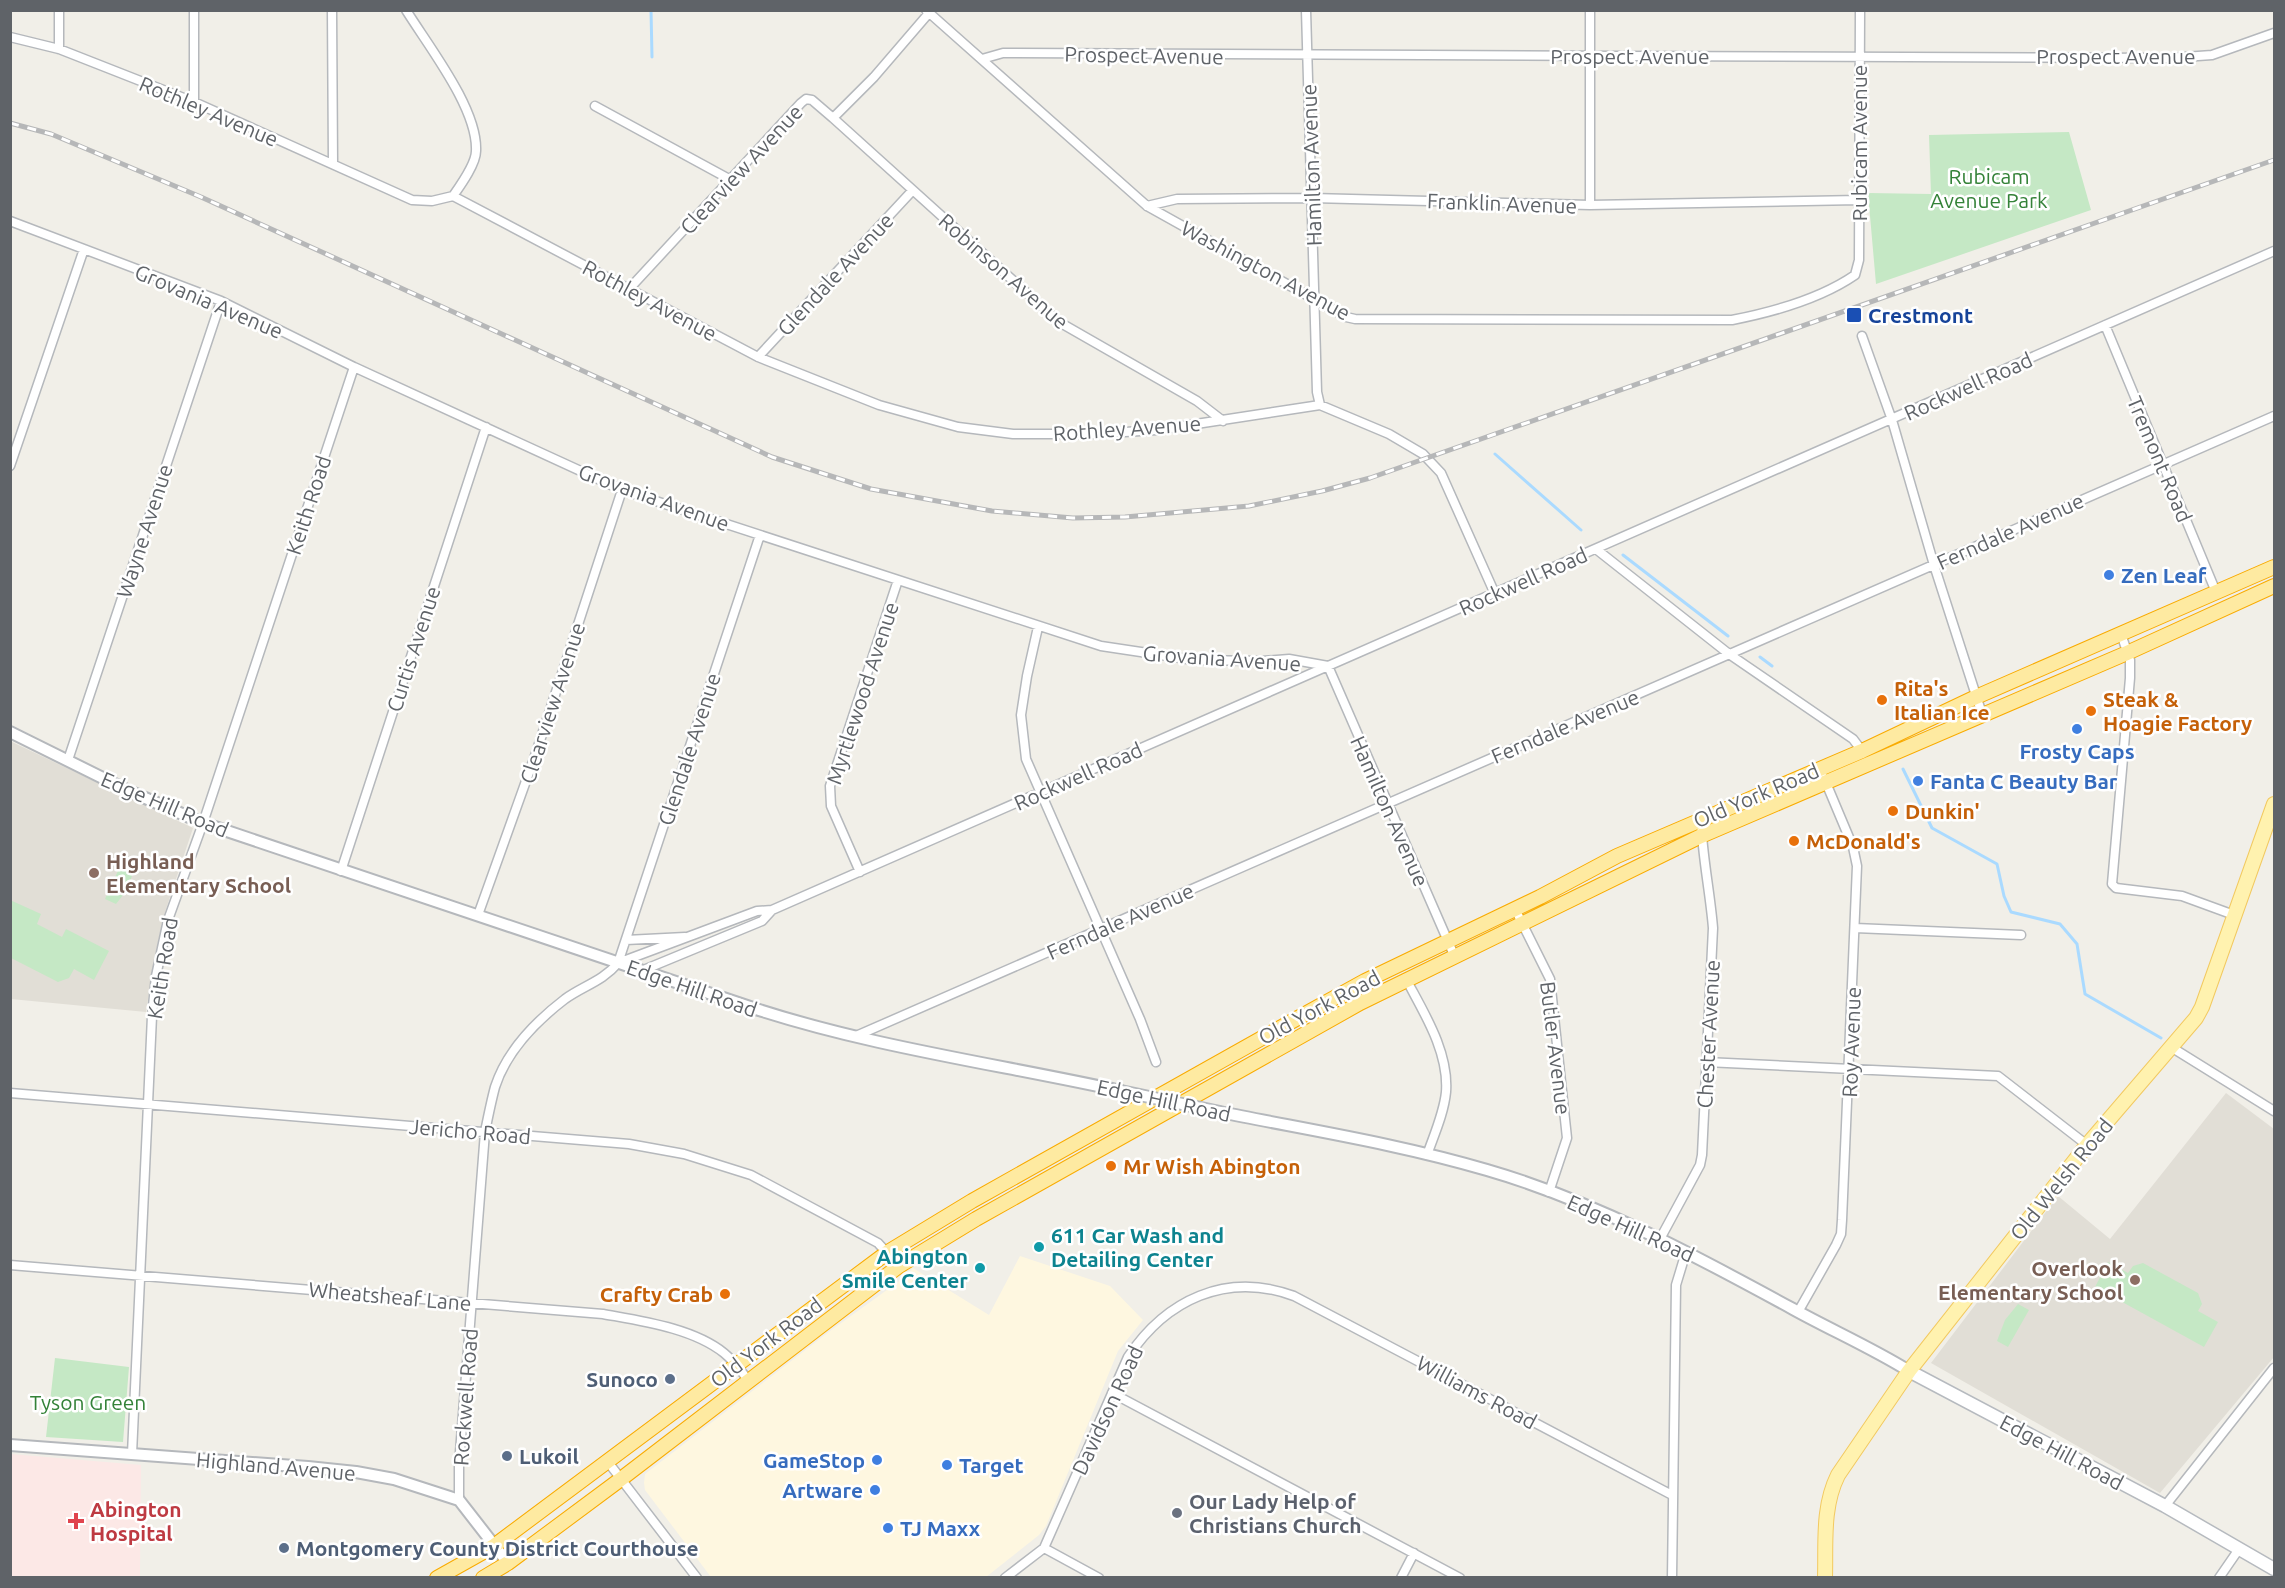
<svg xmlns="http://www.w3.org/2000/svg" width="2285" height="1588" viewBox="0 0 2285 1588" font-family="Ubuntu,sans-serif">
<rect width="100%" height="100%" fill="#f1efe8"/>
<path fill="#fef7e0" d="M1020,1256L1110,1286L1143,1320L1118,1351L1046,1526L1039,1535L986,1577H711L645,1490L644,1483L645,1474L830,1331L898,1282L913,1268L989,1315Z"/>
<path fill="#e1ded6" d="M10,741L193,828L163,918L154,960L146,1012L11,999Z
M2226,1093L2274,1129V1357L2160,1493L1931,1363L2058,1196L2110,1239Z"/>
<path fill="#fce8e6" d="M11,1454L141,1465L140,1577H11Z"/>
<path fill="#c5e8c5" d="M2069,132L2091,210L1876,284L1868,193L1931,194L1929,135Z
M123,860L135,867L127,890L116,904L105,899Z
M10,900L41,914L37,924L62,937L66,929L109,951L94,980L74,969L69,978L58,982L11,958Z
M2108,1262L2128,1273L2133,1266L2143,1263L2198,1293L2202,1304L2198,1311L2218,1322L2204,1347L2095,1287Z
M2018,1304L2029,1310L2008,1347L1997,1341L2005,1320Z
M55,1358L129,1367L123,1442L46,1437Z"/>
<g fill="none" stroke-linecap="round" stroke-linejoin="round">
<path stroke="#aadaff" stroke-width="3" d="M651,10L652,57
M1495,454L1581,530
M1623,555L1728,636
M1760,657L1772,666
M1903,769L1932,828L1997,864L2004,896L2011,912L2060,924L2077,944L2085,994L2161,1038"/>
<defs>
<path id="minor" d="M59,10V49
M332,10L333,164
M406,10C429,47 478,109 476,151C476,164 460,186 453,196
M926,10L1147,206L1346,317L1355,319L1732,320C1773,312 1820,299 1855,275L1859,260L1860,10
M1306,10L1317,392L1320,405L1389,434L1423,454L1441,473L1495,594
M1590,10V205
M10,37L59,49L194,102L412,200L432,201L453,196L758,357L879,405L958,427L1013,434H1093L1157,430L1320,405
M982,59L1003,53C1392,58 1781,54 2170,58L2212,55L2274,33
M194,102V10
M595,106L731,180
M833,118L1059,322L1197,401L1223,421
M1147,206L1177,199L1312,198L1590,205L1859,200
M10,221L221,301L354,367L622,490L1101,646L1194,660L1262,661L1289,659L1328,666L1454,955
M629,289L801,103L806,99L812,100L833,118L874,77L929,13
M2105,325L2216,592
M1862,336L1892,420L1934,565L1982,714
M758,357L912,191
M10,466L84,249
M1596,549L1729,654L1853,739L1862,751
M1038,627L1027,676L1021,715L1026,759L1140,1019L1156,1062
M2121,634L2130,660V678L2112,884L2116,888L2182,896L2234,915
M68,760L221,301
M341,871L486,427
M860,872L831,806L830,786L898,580
M1515,909L1550,979L1567,1138L1549,1192
M478,915L536,753L622,490
M1855,928L2021,935
M626,940L685,937
M618,963L760,535
M641,971L762,921L772,910
M1406,979C1424,1013 1449,1052 1446,1092C1444,1113 1434,1135 1427,1155
M856,1036C1329,829 1801,621 2274,416
M2171,1047L2274,1111
M1706,1062L1998,1076L2087,1145
M10,1093L629,1144L684,1154L751,1175L878,1243L899,1266
M1660,1239L1700,1165L1702,1155L1713,928C1710,891 1702,855 1701,819
M10,1265L603,1314C641,1321 693,1328 724,1353C734,1361 741,1371 749,1381
M1798,1312L1836,1245L1841,1234L1842,1220L1857,866L1853,847L1824,778
M1112,1393L1460,1578
M132,1454L152,1016L156,976L168,920L203,823L354,367
M608,1462L697,1578
M459,1500V1465L485,1132C488,1117 491,1102 495,1087C507,1050 535,1022 565,999C583,986 603,981 618,963L757,911L772,910L2274,251
M2165,1506L2274,1368
M1044,1548L1099,1578
M1005,1578L1044,1548L1128,1357C1166,1300 1226,1271 1294,1296L1672,1495
M1401,1578L1414,1553
M1672,1578L1676,1285L1686,1252
M2219,1578L2239,1549"/>
<path id="tertiary" d="M10,732L129,791L203,823L753,1008C872,1047 998,1064 1121,1091
M1220,1112C1309,1130 1399,1144 1487,1170C1594,1201 1694,1255 1793,1309C1831,1330 1872,1348 1909,1371
M10,1445L308,1467L356,1472L394,1479L459,1500L508,1563"/>
<path id="secondary" d="M1909,1371L2165,1506L2274,1569"/>
<path id="primary" d="M1825,1578C1826,1543 1822,1507 1838,1475L1909,1371L2087,1145L2196,1018L2202,1007L2274,804"/>
<path id="trunk" d="M437,1578L494,1546L888,1252L972,1201L1287,1024L1365,981L1540,897L1617,856L1862,751L1976,697L2274,567
M483,1578L508,1563L621,1479L899,1266L976,1219L1360,1003L1701,836L2127,653L2274,586"/>
</defs>
<use href="#minor" stroke="#b5b8bc" stroke-width="11"/>
<use href="#tertiary" stroke="#b5b8bc" stroke-width="14"/>
<use href="#secondary" stroke="#b6babf" stroke-width="15"/>
<use href="#primary" stroke="#f2c960" stroke-width="16"/>
<use href="#trunk" stroke="#f9ab00" stroke-width="16"/>
<use href="#minor" stroke="#fff" stroke-width="8"/>
<use href="#tertiary" stroke="#fff" stroke-width="10"/>
<use href="#secondary" stroke="#fff" stroke-width="12"/>
<use href="#primary" stroke="#fff2af" stroke-width="14"/>
<use href="#trunk" stroke="#feeaa1" stroke-width="14"/>
<defs>
<path id="rail" d="M10,123L51,134L201,197L772,457L871,489L992,511L1073,518L1125,517L1249,506L1322,491L1370,478L2274,160"/>
</defs>
<use href="#rail" stroke="#b6b7b8" stroke-width="5"/>
<use href="#rail" stroke="#fff" stroke-width="3" stroke-dasharray="9" stroke-linecap="butt"/>
<defs>
<path id="tertiary-bridge" d="M1121,1091L1220,1112"/>
</defs>
<use href="#tertiary-bridge" stroke="#b5b8bc" stroke-width="14" stroke-linecap="butt"/>
<use href="#tertiary-bridge" stroke="#fff" stroke-width="10"/>
</g>
<rect fill="#1a4fb4" stroke="#fff" stroke-width="2" x="1846" y="307" width="16" height="16" rx="3"/>
<g fill="#3f7fe0" stroke="#fff" stroke-width="2">
<circle cx="2109" cy="575" r="6"/>
<circle cx="2077" cy="729" r="6"/>
<circle cx="1918" cy="781" r="6"/>
<circle cx="877" cy="1460" r="6"/>
<circle cx="947" cy="1465" r="6"/>
<circle cx="875" cy="1490" r="6"/>
<circle cx="888" cy="1528" r="6"/>
</g>
<g fill="#e8710a" stroke="#fff" stroke-width="2">
<circle cx="1882" cy="700" r="6"/>
<circle cx="2091" cy="711" r="6"/>
<circle cx="1893" cy="811" r="6"/>
<circle cx="1794" cy="841" r="6"/>
<circle cx="1111" cy="1166" r="6"/>
<circle cx="725" cy="1294" r="6"/>
</g>
<g fill="#8d6e63" stroke="#fff" stroke-width="2">
<circle cx="94" cy="873" r="6"/>
<circle cx="2135" cy="1280" r="6"/>
</g>
<g fill="#0f9aa8" stroke="#fff" stroke-width="2">
<circle cx="1039" cy="1247" r="6"/>
<circle cx="980" cy="1268" r="6"/>
</g>
<g fill="#5c6f8a" stroke="#fff" stroke-width="2">
<circle cx="670" cy="1379" r="6"/>
<circle cx="507" cy="1456" r="6"/>
<circle cx="284" cy="1548" r="6"/>
</g>
<circle fill="#6b7280" stroke="#fff" stroke-width="2" cx="1177" cy="1513" r="6"/>
<path fill="#e0444e" stroke="#fff" stroke-width="2" d="M73 1512h6v6h6v6h-6v6h-6v-6h-6v-6h6z"/>
<g text-anchor="middle" dominant-baseline="central" stroke-width="5" stroke-linejoin="round" paint-order="stroke">
<g font-size="21" fill="#5f6368" stroke="#fff">
<text transform="translate(1144 55) rotate(1)">Prospect Avenue</text>
<text x="1630" y="56">Prospect Avenue</text>
<text x="2116" y="56">Prospect Avenue</text>
<text transform="translate(209 111) rotate(23)">Rothley Avenue</text>
<text transform="translate(1859 143) rotate(-90)">Rubicam Avenue</text>
<text transform="translate(1311 165) rotate(-92)">Hamilton Avenue</text>
<text transform="translate(741 169) rotate(-47)">Clearview Avenue</text>
<text transform="translate(1502 203) rotate(2)">Franklin Avenue</text>
<text transform="translate(1266 270) rotate(28)">Washington Avenue</text>
<text transform="translate(1004 271) rotate(41)">Robinson Avenue</text>
<text transform="translate(835 274) rotate(-47)">Glendale Avenue</text>
<text transform="translate(650 300) rotate(28)">Rothley Avenue</text>
<text transform="translate(209 301) rotate(23)">Grovania Avenue</text>
<text transform="translate(1968 386) rotate(-24)">Rockwell Road</text>
<text transform="translate(1127 428) rotate(-4)">Rothley Avenue</text>
<text transform="translate(2160 459) rotate(67)">Tremont Road</text>
<text transform="translate(654 497) rotate(20)">Grovania Avenue</text>
<text transform="translate(308 505) rotate(-72)">Keith Road</text>
<text transform="translate(144 531) rotate(-72)">Wayne Avenue</text>
<text transform="translate(2010 531) rotate(-24)">Ferndale Avenue</text>
<text transform="translate(1523 581) rotate(-24)">Rockwell Road</text>
<text transform="translate(413 649) rotate(-72)">Curtis Avenue</text>
<text transform="translate(1222 658) rotate(4)">Grovania Avenue</text>
<text transform="translate(862 693) rotate(-72)">Myrtlewood Avenue</text>
<text transform="translate(552 703) rotate(-72)">Clearview Avenue</text>
<text transform="translate(1565 726) rotate(-23)">Ferndale Avenue</text>
<text transform="translate(689 749) rotate(-72)">Glendale Avenue</text>
<text transform="translate(1078 776) rotate(-24)">Rockwell Road</text>
<text transform="translate(1756 795) rotate(-23)">Old York Road</text>
<text transform="translate(165 804) rotate(23)">Edge Hill Road</text>
<text transform="translate(1390 811) rotate(66)">Hamilton Avenue</text>
<text transform="translate(1120 921) rotate(-24)">Ferndale Avenue</text>
<text transform="translate(162 968) rotate(-81)">Keith Road</text>
<text transform="translate(692 988) rotate(19)">Edge Hill Road</text>
<text transform="translate(1319 1007) rotate(-28)">Old York Road</text>
<text transform="translate(1708 1034) rotate(-87)">Chester Avenue</text>
<text transform="translate(1851 1042) rotate(-88)">Roy Avenue</text>
<text transform="translate(1556 1048) rotate(83)">Butler Avenue</text>
<text transform="translate(1164 1100) rotate(12)">Edge Hill Road</text>
<text transform="translate(470 1131) rotate(5)">Jericho Road</text>
<text transform="translate(2061 1179) rotate(-51)">Old Welsh Road</text>
<text transform="translate(1631 1228) rotate(24)">Edge Hill Road</text>
<text transform="translate(390 1296) rotate(5)">Wheatsheaf Lane</text>
<text transform="translate(766 1342) rotate(-37)">Old York Road</text>
<text transform="translate(1477 1392) rotate(28)">Williams Road</text>
<text transform="translate(465 1397) rotate(-86)">Rockwell Road</text>
<text transform="translate(1107 1410) rotate(-65)">Davidson Road</text>
<text transform="translate(2062 1452) rotate(28)">Edge Hill Road</text>
<text transform="translate(276 1466) rotate(5)">Highland Avenue</text>
</g>
<g font-size="21" fill="#348238" stroke="#fff">
<text x="1989" y="176">Rubicam<tspan x="1989" dy="24">Avenue Park</tspan></text>
<text x="88" y="1402">Tyson Green</text>
</g>
<g font-size="21" font-weight="bold" fill="#164399" stroke="#fff" text-anchor="start">
<text x="1868" y="315">Crestmont</text>
</g>
<g font-size="21" font-weight="bold" fill="#366cbe" stroke="#fff" text-anchor="start">
<text x="2121" y="575">Zen Leaf</text>
<text x="2077" y="751" text-anchor="middle">Frosty Caps</text>
<text x="1930" y="781">Fanta C Beauty Bar</text>
<text x="865" y="1460" text-anchor="end">GameStop</text>
<text x="959" y="1465">Target</text>
<text x="863" y="1490" text-anchor="end">Artware</text>
<text x="900" y="1528">TJ Maxx</text>
</g>
<g font-size="21" font-weight="bold" fill="#c56008" stroke="#fff" text-anchor="start">
<text x="1894" y="688">Rita's<tspan x="1894" dy="24">Italian Ice</tspan></text>
<text x="2103" y="699">Steak &amp;<tspan x="2103" dy="24">Hoagie Factory</tspan></text>
<text x="1905" y="811">Dunkin'</text>
<text x="1806" y="841">McDonald's</text>
<text x="1123" y="1166">Mr Wish Abington</text>
<text x="713" y="1294" text-anchor="end">Crafty Crab</text>
</g>
<g font-size="21" font-weight="bold" fill="#785e54" stroke="#fff" text-anchor="start">
<text x="106" y="861">Highland<tspan x="106" dy="24">Elementary School</tspan></text>
<text x="2123" y="1268" text-anchor="end">Overlook<tspan x="2123" dy="24">Elementary School</tspan></text>
</g>
<g font-size="21" font-weight="bold" fill="#0d838f" stroke="#fff" text-anchor="start">
<text x="1051" y="1235">611 Car Wash and<tspan x="1051" dy="24">Detailing Center</tspan></text>
<text x="968" y="1256" text-anchor="end">Abington<tspan x="968" dy="24">Smile Center</tspan></text>
</g>
<g font-size="21" font-weight="bold" fill="#4e5e75" stroke="#fff" text-anchor="start">
<text x="658" y="1379" text-anchor="end">Sunoco</text>
<text x="519" y="1456">Lukoil</text>
<text x="296" y="1548">Montgomery County District Courthouse</text>
</g>
<g font-size="21" font-weight="bold" fill="#5b616d" stroke="#fff" text-anchor="start">
<text x="1189" y="1501">Our Lady Help of<tspan x="1189" dy="24">Christians Church</tspan></text>
</g>
<g font-size="21" font-weight="bold" fill="#be3a42" stroke="#fff" text-anchor="start">
<text x="90" y="1509">Abington<tspan x="90" dy="24">Hospital</tspan></text>
</g>
</g>
<rect width="2285" height="1588" fill="none" stroke="#5f6368" stroke-width="24"/>
</svg>
